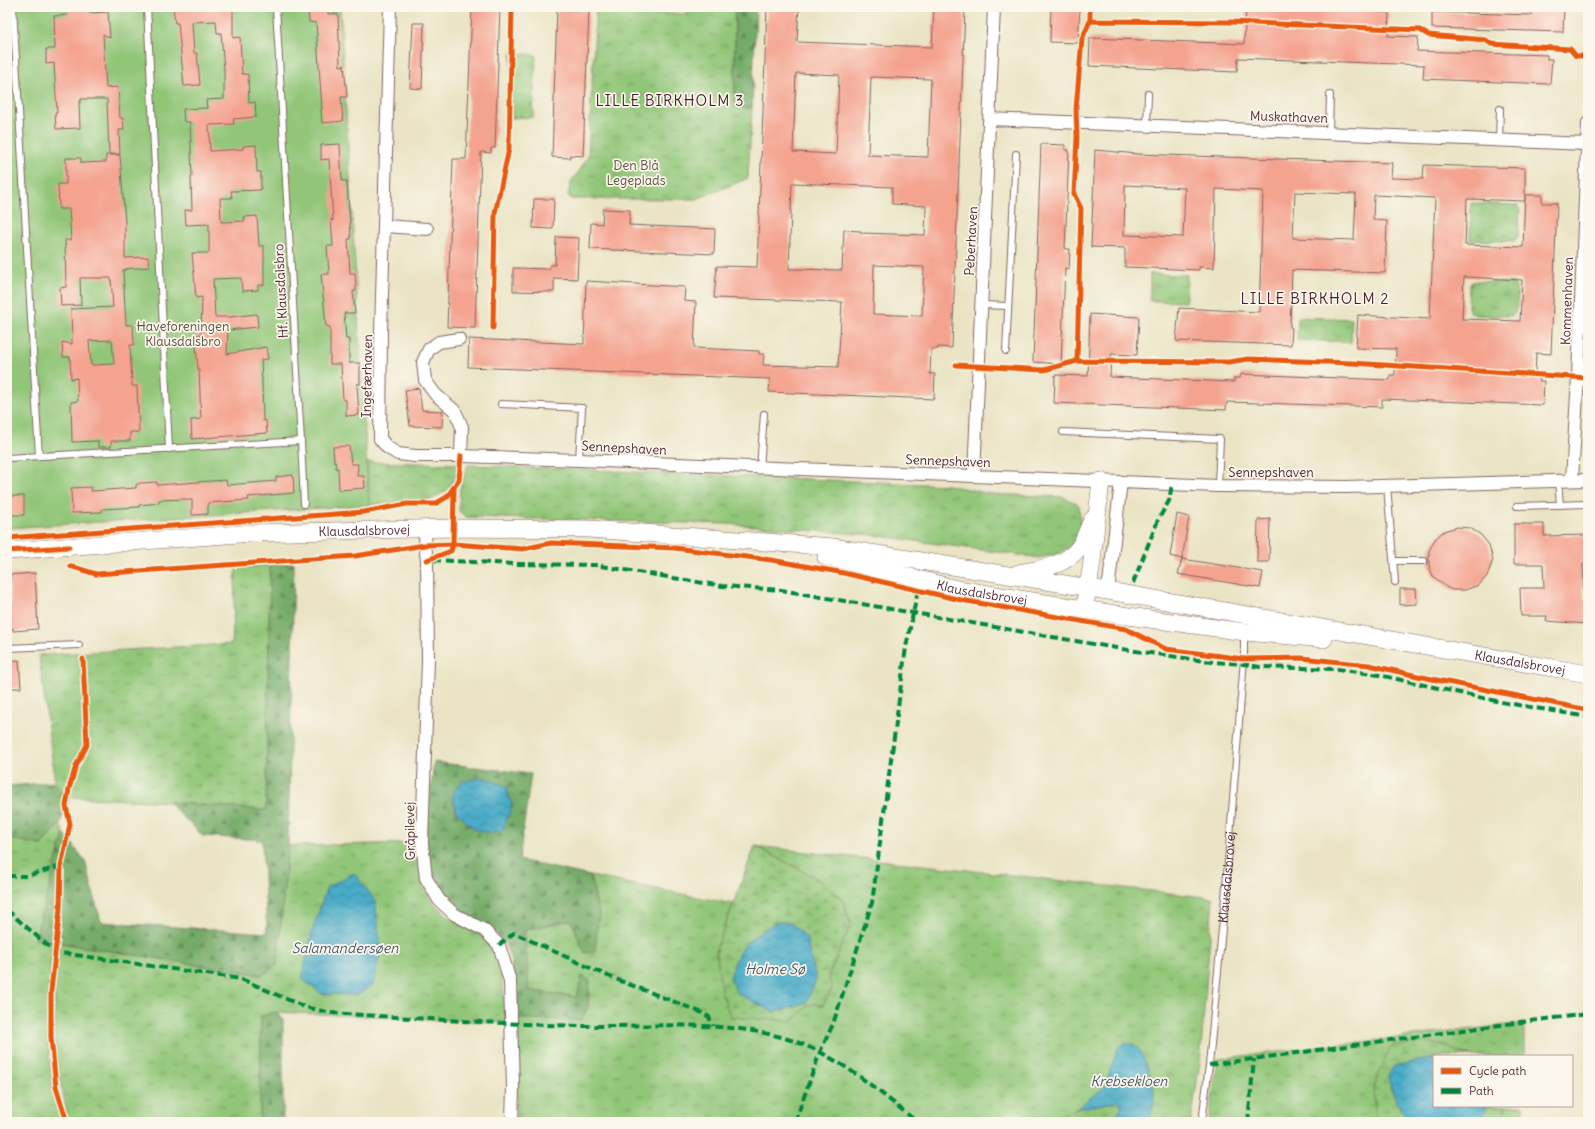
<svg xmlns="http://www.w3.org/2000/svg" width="1595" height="1129" viewBox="0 0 1595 1129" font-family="Delius,sans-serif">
<defs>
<pattern id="grass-tufts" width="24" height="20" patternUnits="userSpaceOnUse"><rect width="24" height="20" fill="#91c678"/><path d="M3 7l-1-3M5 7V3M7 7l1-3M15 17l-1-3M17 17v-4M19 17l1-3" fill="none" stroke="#78a063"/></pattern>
<pattern id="forest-firs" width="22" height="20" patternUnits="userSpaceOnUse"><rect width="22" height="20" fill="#74ab68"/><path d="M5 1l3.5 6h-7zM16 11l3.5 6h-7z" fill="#618b56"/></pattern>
<pattern id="wetland-marsh" width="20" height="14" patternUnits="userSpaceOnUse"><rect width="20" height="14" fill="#91c678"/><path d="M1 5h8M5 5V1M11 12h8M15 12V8" fill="none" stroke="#78a063"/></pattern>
<pattern id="water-waves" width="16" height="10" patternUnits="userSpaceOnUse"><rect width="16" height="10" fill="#49acc8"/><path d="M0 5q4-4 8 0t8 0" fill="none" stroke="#3f8ba3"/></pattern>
</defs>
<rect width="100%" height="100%" fill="#fbf7ec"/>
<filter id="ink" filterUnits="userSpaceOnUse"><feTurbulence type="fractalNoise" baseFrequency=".025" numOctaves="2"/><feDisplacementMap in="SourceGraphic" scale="8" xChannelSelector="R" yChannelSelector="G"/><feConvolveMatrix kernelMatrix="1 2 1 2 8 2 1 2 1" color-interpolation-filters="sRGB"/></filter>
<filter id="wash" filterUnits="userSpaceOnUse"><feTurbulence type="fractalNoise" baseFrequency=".012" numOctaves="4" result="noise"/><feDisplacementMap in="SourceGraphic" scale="16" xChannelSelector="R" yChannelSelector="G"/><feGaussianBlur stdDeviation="0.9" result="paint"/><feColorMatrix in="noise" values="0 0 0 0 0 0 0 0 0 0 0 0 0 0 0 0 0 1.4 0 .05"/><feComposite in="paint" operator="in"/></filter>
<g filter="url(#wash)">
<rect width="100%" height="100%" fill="#eae4c5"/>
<path fill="url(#grass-tufts)" stroke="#6e7252" d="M687,7H735V108H752L748,178L697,199H571L568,195L571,182L580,170L588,156L596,9L686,14Z
M511,53L536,55L533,117L512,118Z
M1471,203L1517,205L1520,210L1518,237L1514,241L1470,240Z
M1150,274L1187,275L1186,302L1150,301Z
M1478,281L1513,283C1519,290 1519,307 1514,314L1510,316L1475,315L1470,312L1468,307L1469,286L1472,282Z
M1298,317L1352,319L1351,342L1297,340Z
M367,462L457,464V474L447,490L432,499L369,505Z
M468,465L948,485L991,494L1063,497L1079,505L1081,529L1072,545L1060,553L1040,558L873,535L727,524L466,517L459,511L460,488Z
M270,565L266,811L168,802L70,797L55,782L39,655L232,644L236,568Z
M60,824L64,833L35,939L53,942C47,1001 42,1065 64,1122H7V838L41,845Z
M420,843L421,882L434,903L449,917L479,934L495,949L500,967L502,985L510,1023L276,1012L261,1016L260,1122H70C52,1060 51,1007 60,943L262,975L277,964L288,846Z
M755,846L1213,898L1200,1061L1191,1122H516L518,1019L582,1020L590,981L582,976L577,997L529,991L525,930L571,920L585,953L599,914L590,876L733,904L716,950L731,1017L793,1021L809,1004L823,1005L832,988L828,977L851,923L842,899L820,880Z
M1524,1023V1056H1434V1106H1523L1522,1122H1209L1218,1059Z"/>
<path fill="url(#forest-firs)" stroke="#5f654a" d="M735,7H756L752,108H735Z
M294,563L288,846L277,965L262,975L35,939L64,833L85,861L101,922L267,933L262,840L203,836L168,802L266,810L270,565Z
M434,762L531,774L519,860L590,876L599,914L595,952L585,953L571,920L525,930L529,990L577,997L582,976L590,981L588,1006L582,1020L518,1019L511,961L505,943L490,928L460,911L444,897L432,876L425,838Z
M55,782L70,797L60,824L41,845L7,838V786Z
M276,1012L283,1019V1122H260L261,1016Z"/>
<path fill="url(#wetland-marsh)" stroke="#6e7252" d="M755,846L820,880L842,899L851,924L828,977L832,988L823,1005L809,1004L793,1021L731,1017L722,995L716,950Z
M1430,1042L1471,1056H1434V1058L1394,1066L1390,1088L1402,1109L1413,1122H1376L1373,1088L1391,1046Z
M1120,1101L1122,1106L1118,1113L1102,1122H1051L1052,1118L1076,1109Z
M1486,1106H1506L1503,1122H1478L1486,1109Z"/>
<path fill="#91c678" stroke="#6e7252" d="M7,7H340L369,505L7,528Z"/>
<path fill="url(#water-waves)" stroke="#4a667a" d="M484,778L506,786L512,806L503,830L490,833L474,829L456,811L452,793L463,781Z
M354,873L375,900L381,949L373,985L358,995L322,994L302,979L312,931L327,887Z
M776,922H790L806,937L816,980L806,1004L774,1012L738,994L730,979C738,945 747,940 776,922Z
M1126,1042C1129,1043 1133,1044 1135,1045C1143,1052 1155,1084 1154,1095C1154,1104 1152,1114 1148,1122H1102L1118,1113L1122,1106L1120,1101L1076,1109L1106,1086L1110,1070L1118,1048Z
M1434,1058V1106H1486L1487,1109L1478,1122H1413C1401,1113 1390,1090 1388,1076L1394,1066Z"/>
<g id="blocks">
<path fill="#f4a38f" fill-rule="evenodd" d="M67,7H89L90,13L108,12L110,38L103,34L106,88L118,87L120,118H123L124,130H119L120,154H109L107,99H81V102H79L80,128L56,129L55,113H57L54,63L46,64V49H55L54,16L68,15Z
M173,7H233V38L240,37L242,74H248L249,103L255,102L256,117L233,119L234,124L209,125L210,151L243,149V146L256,145L257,172H261V190L231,191L232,198H220L221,222L245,221L244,217L257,216L259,246H264V285H258V290L242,291L241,278L213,279L215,317H230L257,314L258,327L228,330L227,354L266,347L268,359L261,360L262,381L263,421L266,420L267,433L192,439L191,420L201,419L199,370H198L195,335H201L202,297L196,298L192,253H209V224L186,225L185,210H192L191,177H192L190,122H184L183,109L207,108L206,100L224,99V70L221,33H217L216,21L192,22L194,53H197L200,85L184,86L178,23H175Z
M308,7H328V14H338L340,66L344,65L347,97H341L343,121L322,123L321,109H322L316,23L309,22Z
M472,7H500L495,148H491V153L481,152L475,328L447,327L453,159H466Z
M767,7H799L797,42L932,47L934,7L965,8L952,348L938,347V349H931L930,374H935L934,399L769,392L770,379L468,367L469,339L584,344L586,281L685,287L684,301L696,302L694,348L759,351V354H764L763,365L838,367L842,302L714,298L717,266L757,267ZM796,73L839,75L836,154L793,152ZM871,77L931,79L928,157L868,155ZM792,183L892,187V204L926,206L925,235L861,233V231L844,230L842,270L789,269ZM874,265L924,267L922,316L873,314Z
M1051,7H1080L1078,43L1050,42Z
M1246,7H1380L1379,12L1389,13L1388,36L1418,37L1417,51L1547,55V59H1552L1550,84L1423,79L1424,65L1238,58L1237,72L1089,66L1090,38L1244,44Z
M1532,7H1564L1563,32L1432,28V12L1532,15Z
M557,9L589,11L583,156L570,155V158L552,157Z
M413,23H424L422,89L410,88Z
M340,144L342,181H347L351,239H348L350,273H355L356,291H353L355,313H344L346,339H349V363H360V384H357L359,415L346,416V400H343L341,364H330V327L326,326L321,274H329L327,246H333L331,219L333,221L329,159L321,160V145Z
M1041,144L1065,145V150H1069L1065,249H1070L1069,269L1065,268L1061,364L1033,362Z
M1095,150L1138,154L1392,163L1391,178L1423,179L1424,165L1525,168V201L1467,199L1465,245L1523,247L1525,195H1542V203H1557L1551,354L1536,353L1535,377H1539V381H1544L1543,405L1382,399V407L1227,402L1226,410L1054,403L1055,375L1088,376L1090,314L1139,317L1137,355L1111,354L1110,377L1234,382V378H1240L1241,374L1390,380V375H1395L1396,349L1356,348L1358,315L1430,319L1435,198L1374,195L1373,220L1387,221L1385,273L1292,270L1290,327L1292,328L1291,345L1176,341L1179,308L1259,312L1263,191L1216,189L1214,268L1199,267V270L1125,267V248L1091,247ZM1125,185L1185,188L1183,237L1124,235ZM1295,192L1356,194L1354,240L1293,238ZM1464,277L1522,280L1520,321L1462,319Z
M106,155H120L125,223V258L148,257L149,267L125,269L126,270H123L126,325H133L134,345H130L132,386H137L139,432H130V441H111V447H98V441L72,442L71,402L78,401L77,378L71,379L70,357H63L62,342L72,344L71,309L113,307L111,278H80L81,305L61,306L60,288L66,287L65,240H71L69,209H59L58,184H66V158H81V163L106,162ZM112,340L114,364L91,365L89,341Z
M534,199H554L553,229L533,228Z
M603,209L630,210L629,225L715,229L714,254L590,249L591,223L602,224Z
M556,237L579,238L577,279L554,278V292L513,291V268L549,269L550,265H555Z
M419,388L422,410L443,411L442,427L410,426L405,390Z
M349,446L351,464H358L357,476H364L365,488L339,490L338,468L336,469L335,461L334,462L333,447Z
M293,475L294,493L248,497L249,500L208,503V514L192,515V500H186V499L159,500V503L139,505V507L102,509V512L72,513L71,488L91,487V491L136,488V485L140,483L157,482V485L226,480L227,485L276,481V477Z
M7,496H24V515H7Z
M1177,514L1189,517L1182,559L1170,556Z
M1270,519L1269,562H1257L1258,520Z
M1514,524H1544V536L1588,535V564H1583L1584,599H1588V624L1546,621L1547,616H1521L1520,588H1544L1543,564H1514Z
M1457,527L1470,528L1481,535L1489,545L1493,560L1487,576L1479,585L1465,590H1452L1446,587L1433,576L1429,566V551L1435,539L1444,531Z
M1182,559L1263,572L1260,588L1178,574Z
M35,573L38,629L13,631V628H7V608L11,607L9,575Z
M1400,589H1416L1417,604L1400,605Z
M19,660L21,688H7V661Z"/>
</g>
</g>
<g filter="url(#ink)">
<use href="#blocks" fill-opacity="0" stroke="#826461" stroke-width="1"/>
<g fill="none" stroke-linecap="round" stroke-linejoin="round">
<defs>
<g id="lane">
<path d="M13,7L39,456"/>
<path d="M147,7L169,449"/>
<path d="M1147,126L1148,94"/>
<path d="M1329,133L1330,95"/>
<path d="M1499,140L1500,109"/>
<path d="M982,305L1008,306"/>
<path d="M1006,351L1016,154"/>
<path d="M501,404L582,408L579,460"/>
<path d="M1063,432L1220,439L1218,486"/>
<path d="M301,441L304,504"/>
<path d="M7,458L301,441L276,7"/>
<path d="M760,468L764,414"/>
<path d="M1558,481L1560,505"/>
<path d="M1387,486L1395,582"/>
<path d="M1517,506L1588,504"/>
<path d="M1394,561H1424"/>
<path d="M7,648L79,645"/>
<path id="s1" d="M1202,1122L1209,1065L1226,887L1244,659V634"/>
</g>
<path id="street" d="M390,7L381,333L380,439L388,448L398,454L415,456H461L579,460L1218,486L1346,487L1588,480
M990,119L1587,144
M385,226L427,229
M459,339L439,342L429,349L423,362L425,380L435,394L455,411L462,427L461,456
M974,476L994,7
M1572,480L1578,377L1588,123
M426,528L425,545L427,560L428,660L422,843L426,878L439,900L454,914L484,930L499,945L510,981L513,1087L512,1122
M1108,591L1121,482"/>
<g id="secondary">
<path id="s2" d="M7,551L253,533L452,528L589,529L833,547L1108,591L1588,674"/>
<path id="s3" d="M826,557L847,561L957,589L1128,616L1245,632L1324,639"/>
<path d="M1018,573C1040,569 1063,567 1078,549C1084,541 1088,528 1093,519"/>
<path d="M1086,599L1091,569L1101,481"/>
</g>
</defs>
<use href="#lane" stroke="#826461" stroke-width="8"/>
<use href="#street" stroke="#826461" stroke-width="14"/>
<use href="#secondary" stroke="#826461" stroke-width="18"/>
<use href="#lane" stroke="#fff" stroke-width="6"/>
<use href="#street" stroke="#fff" stroke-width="12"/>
<use href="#secondary" stroke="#fff" stroke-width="17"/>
<path stroke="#00873e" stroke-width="4" stroke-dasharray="8 4" stroke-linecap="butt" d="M433,560L515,564L595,565L722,586L781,590L1122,649L1212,662L1243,664L1260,667L1337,669L1379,675L1501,702L1588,717
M1133,583L1158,520L1169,501L1172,484
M7,876H27L61,866
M7,910L55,952L241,979L305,1007L331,1013C415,1018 499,1024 583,1026C647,1027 714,1020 777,1036C831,1049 875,1088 917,1122
M499,945L514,933L608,976L703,1013L709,1017L713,1026
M1209,1065L1529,1021L1588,1014
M795,1122L820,1052L833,1024L872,903L906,647L918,590
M1248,1122L1254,1059"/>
<defs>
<path id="cycleway" d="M1090,21L1231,22L1420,30L1428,35L1486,40L1491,44L1570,49L1576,56H1588
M493,328L495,213L509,149L512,7
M1077,361L1081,208L1074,194L1077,137L1076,109L1082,39L1090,21V7
M956,365L1044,370L1077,361L1229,362L1248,359L1352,363L1588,378
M7,538L364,512L407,504H435L447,497L454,487
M7,551L69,547
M427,560L451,551L453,544L454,487L459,480L461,456
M70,566L96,574L355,556L425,545L453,544L523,549L551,543L674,548L771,560L839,572L961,600L1126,629L1166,649L1244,659L1301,658L1369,665L1422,677L1588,710
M67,1122L56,1087L51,1037V991L60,908L61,866L70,824L66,806L69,789L76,766L87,745L83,659"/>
</defs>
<use href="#cycleway" stroke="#fbf7ec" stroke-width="8"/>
<use href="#cycleway" stroke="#e8590c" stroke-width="5"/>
</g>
</g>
<g text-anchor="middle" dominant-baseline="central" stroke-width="3.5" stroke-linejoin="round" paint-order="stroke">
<g font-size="13" fill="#4a1f2b" stroke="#fbf7ec">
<text transform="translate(1289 117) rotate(2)">Muskathaven</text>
<text transform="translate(971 241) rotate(-87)">Peberhaven</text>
<text transform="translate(281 291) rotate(-93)">Hf. Klausdalsbro</text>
<text transform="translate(1567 301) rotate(-88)">Kommenhaven</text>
<text transform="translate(367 376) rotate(-89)">Ingefærhaven</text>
<text transform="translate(624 448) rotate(3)">Sennepshaven</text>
<text transform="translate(948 461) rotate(2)">Sennepshaven</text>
<text x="1271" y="472">Sennepshaven</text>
<text stroke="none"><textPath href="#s2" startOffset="358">Klausdalsbrovej</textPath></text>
<text stroke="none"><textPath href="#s3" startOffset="160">Klausdalsbrovej</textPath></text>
<text stroke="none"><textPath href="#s2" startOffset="1524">Klausdalsbrovej</textPath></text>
<text transform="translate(410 831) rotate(-91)">Gråpilevej</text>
<text stroke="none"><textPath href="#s1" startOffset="246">Klausdalsbrovej</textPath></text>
</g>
<g font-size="13" fill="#5f5142" stroke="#fbf7ec">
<text x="636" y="165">Den Blå<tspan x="636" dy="15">Legeplads</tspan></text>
<text x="183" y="326">Haveforeningen<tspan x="183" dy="15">Klausdalsbro</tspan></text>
</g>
<g font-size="14" font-style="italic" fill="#4a576a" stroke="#fbf7ec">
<text x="345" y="948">Salamandersøen</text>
<text x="775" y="969">Holme Sø</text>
<text x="1129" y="1081">Krebsekloen</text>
</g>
<g font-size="15" letter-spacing="1" fill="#4a1f2b" stroke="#fbf7ec">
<text x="670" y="100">LILLE BIRKHOLM 3</text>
<text x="1315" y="298">LILLE BIRKHOLM 2</text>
</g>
</g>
<rect width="1595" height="1129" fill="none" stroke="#fbf7ec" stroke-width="24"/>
<rect x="1433" y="1055" width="140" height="52" fill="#fbf7ec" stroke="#b4a19f"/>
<rect x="1441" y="1068" width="20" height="6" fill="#e8590c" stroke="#b4a19f"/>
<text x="1469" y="1075" font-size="12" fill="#4a1f2b">Cycle path</text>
<rect x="1441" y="1088" width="20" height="6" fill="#00873e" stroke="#b4a19f"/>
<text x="1469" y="1095" font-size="12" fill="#4a1f2b">Path</text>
</svg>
